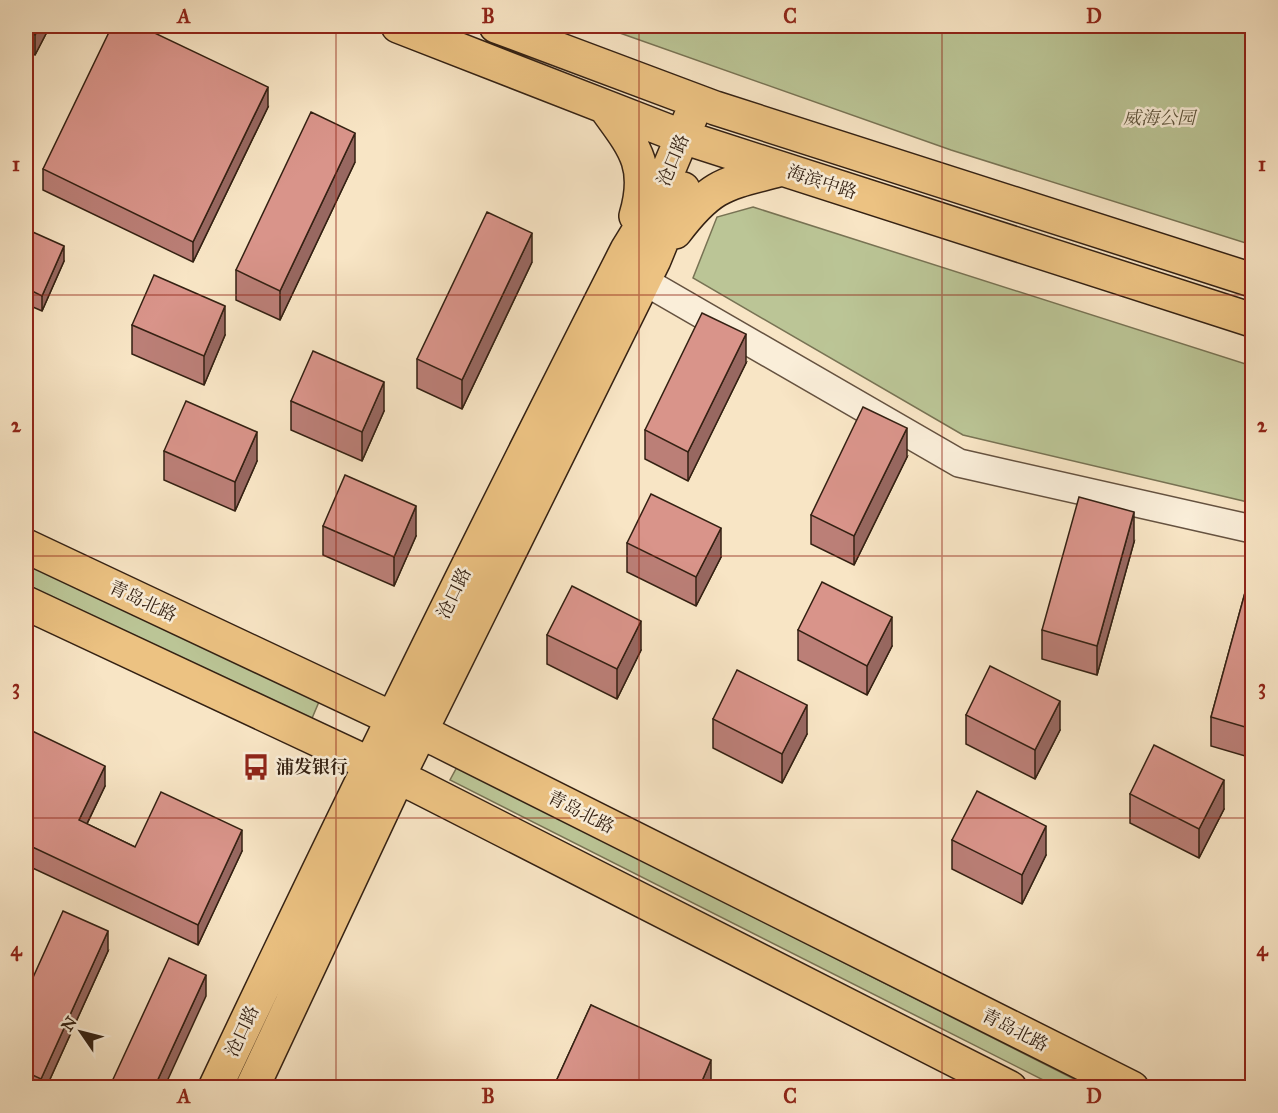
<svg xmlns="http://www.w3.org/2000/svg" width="1278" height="1113" viewBox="0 0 1278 1113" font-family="'IM FELL Great Primer','Noto Serif SC',serif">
<rect width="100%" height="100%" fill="#f8e5c5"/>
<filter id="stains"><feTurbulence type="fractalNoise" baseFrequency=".00333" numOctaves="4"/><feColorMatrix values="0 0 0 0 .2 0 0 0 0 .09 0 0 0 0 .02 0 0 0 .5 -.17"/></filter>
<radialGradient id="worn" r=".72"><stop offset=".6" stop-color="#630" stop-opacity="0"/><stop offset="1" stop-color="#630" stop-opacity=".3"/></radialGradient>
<path fill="#bbc596" stroke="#787354" stroke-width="1.5" d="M600,26H1252V245L951,150Z
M753,207L1252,366V503L963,435L693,278L717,217Z
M26,559L321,697L310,723L26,588Z
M457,767L1090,1087H1057L450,780Z"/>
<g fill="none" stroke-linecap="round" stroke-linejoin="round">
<defs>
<path id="minor" d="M644,281L959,463L1252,529"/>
<path id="major" d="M398,26L683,137L1252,320
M496,26L715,108L1252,280
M605,107C634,147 651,165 636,216
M675,232C712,183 725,184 782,169
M26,546L438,740L1132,1088
M26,603L417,786L1010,1088
M215,1088C348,806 486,527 627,250L651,211L697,102
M252,1088L398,777L654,260L683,189"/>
</defs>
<use href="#minor" stroke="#655240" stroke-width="30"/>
<use href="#major" stroke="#342113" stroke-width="36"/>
<use href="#minor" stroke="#faeed9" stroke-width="27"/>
<use href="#major" stroke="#ecc282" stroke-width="33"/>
</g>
<path fill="#bb7f77" stroke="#342113" stroke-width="1.5" d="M26,26H50L35,55L26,50Z
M268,107L193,262L43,190V169Z
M355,162L280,320L236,300V270Z
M26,229L64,261L42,311L26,304Z
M532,262L462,409L417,388V359Z
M132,325L225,335L204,385L132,354Z
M746,363L688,481L645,459V430Z
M291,401L384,411L362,461L291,430Z
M164,451L257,461L235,511L164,480Z
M907,457L854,565L811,544V515Z
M323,526L416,536L394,586L323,555Z
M1134,542L1097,675L1042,659V630Z
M627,543L721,557L696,606L627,572Z
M1252,567V758L1211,746V717Z
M798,630L892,646L867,695L798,660Z
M547,635L641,650L617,699L547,664Z
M966,715L1060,730L1035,779L966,744Z
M713,719L807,734L782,783L713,748Z
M26,728L105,786L87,824L135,847L242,851L198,945L26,865Z
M1130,794L1224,809L1199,858L1130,823Z
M952,840L1046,855L1022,904L952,869Z
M108,951L46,1088H26V993Z
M591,1005L711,1081L708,1088H553Z"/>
<path fill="#986861" stroke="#342113" stroke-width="1.5" d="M40,26H50L35,55V35Z
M268,87V107L193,262V242Z
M355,133V162L280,320V291Z
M532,233V262L462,409V380Z
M64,246V261L42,311V296Z
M225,306V335L204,385V356Z
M746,334V363L688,481V452Z
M384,382V411L362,461V432Z
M907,428V457L854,565V536Z
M257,432V461L235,511V482Z
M416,506V536L394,586V557Z
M1134,512V542L1097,675V646Z
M721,528V557L696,606V577Z
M892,617V646L867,695V666Z
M641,621V650L617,699V669Z
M1060,701V730L1035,779V750Z
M807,705V734L782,783V754Z
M105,766V786L79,840V820Z
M1224,780V809L1199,858V829Z
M1046,826V855L1022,904V875Z
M242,830V851L198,945V925Z
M108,931V951L46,1088H41V1079Z
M206,975V996L164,1088H154Z
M711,1060V1081L708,1088H699Z"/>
<path fill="#d9948a" stroke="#342113" stroke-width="1.5" d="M26,26H40L35,35L26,30Z
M112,26H140L268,87L193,242L43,169Z
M311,112L355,133L280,291L236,270Z
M487,212L532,233L462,380L417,359Z
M26,229L64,246L42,296L26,288Z
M154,275L225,306L204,356L132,325Z
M702,313L746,334L688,452L645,430Z
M313,351L384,382L362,432L291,401Z
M186,401L257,432L235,482L164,451Z
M863,407L907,428L854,536L811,515Z
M345,475L416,506L394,557L323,526Z
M651,494L721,528L696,577L627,543Z
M1079,497L1134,512L1097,646L1042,630Z
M1252,567V729L1211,717Z
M822,582L892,617L867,666L798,630Z
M572,586L641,621L617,669L547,635Z
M990,666L1060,701L1035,750L966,715Z
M737,670L807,705L782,754L713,719Z
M26,728L105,766L79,820L135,847L161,792L242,830L198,925L26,844Z
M1154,745L1224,780L1199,829L1130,794Z
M977,791L1046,826L1022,875L952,840Z
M63,911L108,931L41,1079L26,1072V993Z
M169,958L206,975L154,1088H109Z
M591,1005L711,1060L699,1088H614L605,1083L603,1088H553Z"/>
<path fill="none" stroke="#8f2418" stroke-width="1.5" stroke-opacity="0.55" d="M336,26V1088M639,26V1088M942,26V1088M26,295H1252M26,556H1252M26,818H1252"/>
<defs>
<symbol id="bus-bare" viewBox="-9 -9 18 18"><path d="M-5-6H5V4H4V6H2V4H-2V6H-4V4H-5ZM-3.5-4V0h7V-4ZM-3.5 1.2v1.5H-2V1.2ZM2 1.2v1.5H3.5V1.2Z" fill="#8f2418" stroke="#faeed9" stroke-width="2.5" paint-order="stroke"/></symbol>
</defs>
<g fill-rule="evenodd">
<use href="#bus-bare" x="237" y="748" width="38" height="38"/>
</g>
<g text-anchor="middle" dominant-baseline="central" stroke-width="5" stroke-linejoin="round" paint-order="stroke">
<g font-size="18" font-style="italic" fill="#5c523a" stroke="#faeed9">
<text x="1159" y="118">威海公园</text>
</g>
<g font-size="18" fill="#342113" stroke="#faeed9">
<text transform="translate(673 160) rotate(-67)">沧口路</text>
<text transform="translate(822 182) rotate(18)">海滨中路</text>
<text transform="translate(454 593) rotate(-64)">沧口路</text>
<text transform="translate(143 601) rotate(25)">青岛北路</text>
<text transform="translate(581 812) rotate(27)">青岛北路</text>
<text transform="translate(1015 1030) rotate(27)">青岛北路</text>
<text transform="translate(242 1031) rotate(-65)">沧口路</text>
</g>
<g font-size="18" font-weight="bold" fill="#342113" stroke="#faeed9" text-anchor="start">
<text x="276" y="767">浦发银行</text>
</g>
</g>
<rect width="1278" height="1113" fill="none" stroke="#f8e5c5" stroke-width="66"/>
<g transform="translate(81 1032) rotate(305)" stroke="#faeed9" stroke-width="4.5" paint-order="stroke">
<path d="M0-4.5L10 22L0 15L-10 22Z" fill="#342113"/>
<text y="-9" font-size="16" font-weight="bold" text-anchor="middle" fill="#342113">N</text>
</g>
<rect x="33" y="33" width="1212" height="1047" fill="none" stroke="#8f2418" stroke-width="2"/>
<g font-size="20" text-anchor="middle" font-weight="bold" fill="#8f2418">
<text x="184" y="23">A</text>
<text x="488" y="23">B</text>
<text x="790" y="23">C</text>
<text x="1094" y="23">D</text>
<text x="16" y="171">1</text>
<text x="1262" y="171">1</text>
<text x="16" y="432">2</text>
<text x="1262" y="432">2</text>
<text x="16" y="694">3</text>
<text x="1262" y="694">3</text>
<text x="16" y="956">4</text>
<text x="1262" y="956">4</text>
<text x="184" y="1103">A</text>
<text x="488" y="1103">B</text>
<text x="790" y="1103">C</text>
<text x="1094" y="1103">D</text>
</g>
<rect width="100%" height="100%" filter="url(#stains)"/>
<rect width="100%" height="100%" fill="url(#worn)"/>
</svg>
